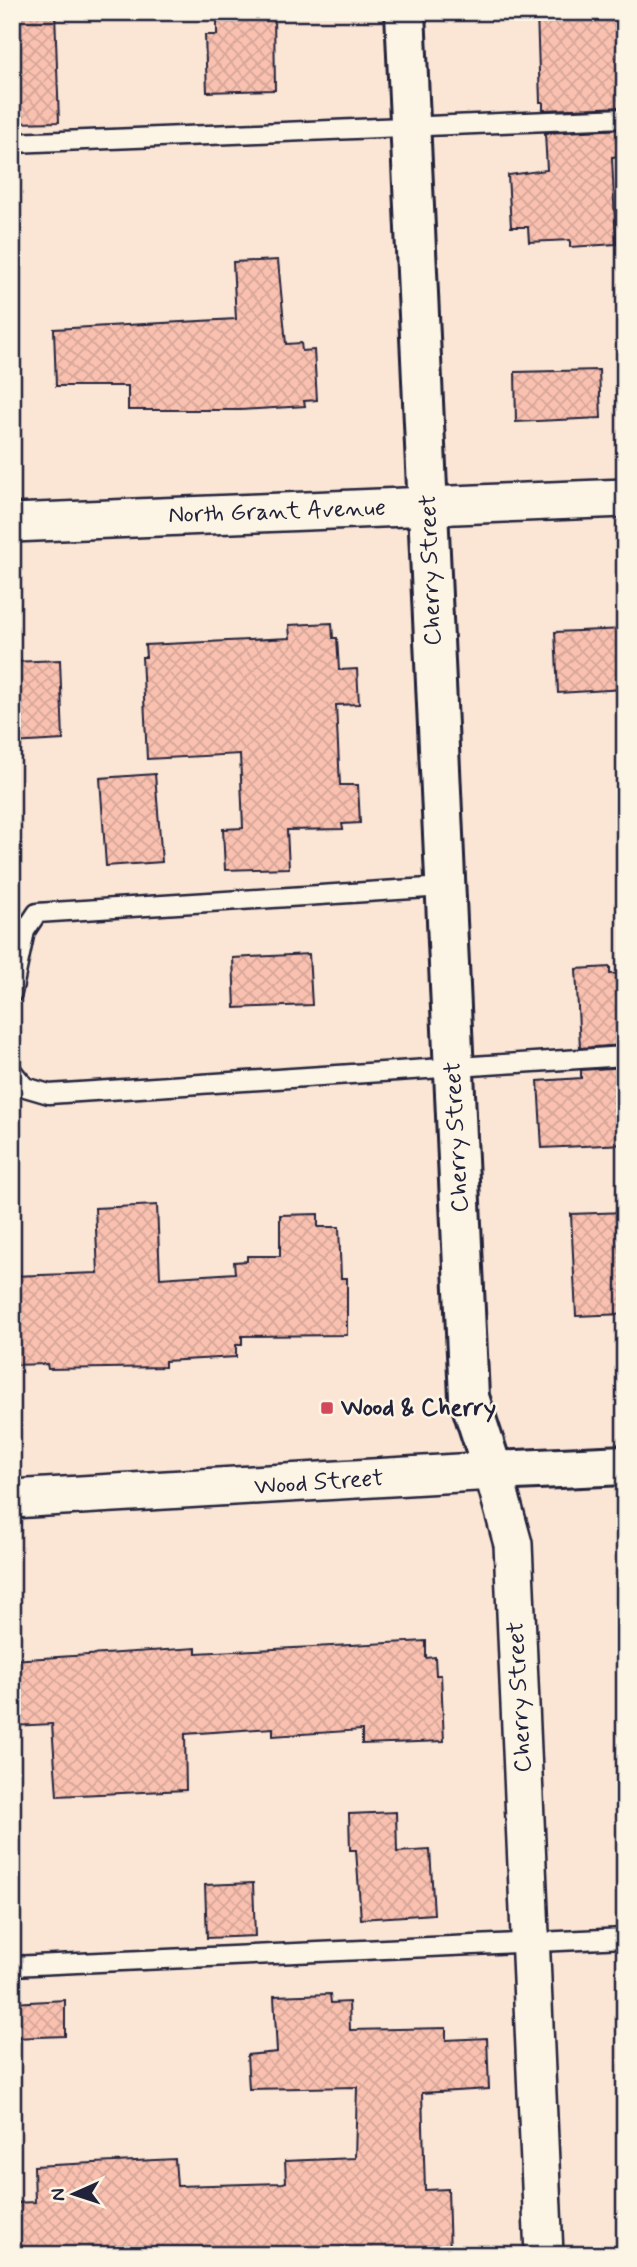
<svg xmlns="http://www.w3.org/2000/svg" width="637" height="2267" viewBox="0 0 637 2267" font-family="Mynerve,sans-serif">
<defs>
<pattern id="building-cross-hatch" width="8" height="8" patternUnits="userSpaceOnUse" patternTransform="scale(1.75)"><rect width="8" height="8" fill="#fac1b0"/><path d="M0 0l8 8M0 8l8-8" fill="none" stroke="#d6a698"/></pattern>
</defs>
<rect width="100%" height="100%" fill="#fbe5d5"/>
<filter id="ink" filterUnits="userSpaceOnUse"><feTurbulence type="fractalNoise" baseFrequency=".0143" numOctaves="2"/><feDisplacementMap in="SourceGraphic" scale="14" xChannelSelector="R" yChannelSelector="G"/><feConvolveMatrix kernelMatrix="1 2 1 2 8 2 1 2 1" color-interpolation-filters="sRGB"/></filter>
<g filter="url(#ink)">
<path fill="url(#building-cross-hatch)" stroke="#22223b" stroke-width="2" d="M12,12H55L59,122L14,123Z
M217,12H274L275,90L207,92L205,35H217Z
M537,12H621L625,107L543,110V102H540Z
M625,129V156L612,157L616,244L570,247V240L529,242L528,227H511L508,175L547,170L545,133Z
M278,260L286,344L301,343L302,351L314,350L317,400L304,401L305,406L241,410H128V386H56L54,329L236,319L233,262Z
M599,370L601,418L516,422L515,372Z
M332,623L333,638H337L339,670L357,669L359,704L336,705L340,785H358L360,823L342,824L343,829L287,830L289,868L225,870L223,829L243,828L240,754L147,759L142,657H146L145,645L290,638L289,625Z
M625,629V689L558,693L555,632Z
M60,660L63,740L12,743V662Z
M155,774L162,862L106,866L100,778Z
M309,954L312,1005L235,1008L233,958Z
M610,967V974L625,973V1045L580,1048L576,969Z
M625,1067V1144L542,1148L538,1081L581,1078V1070Z
M157,1205L160,1278L235,1273L234,1262L247,1261V1256H280V1215L318,1214V1227H339L341,1278H347V1335L242,1336V1345H236V1357L165,1361V1367L48,1369L47,1364L12,1365V1276L98,1273L95,1208Z
M625,1212V1314L576,1316L571,1214Z
M426,1641V1658L435,1657L436,1675H441L444,1741L362,1744V1730L273,1736V1728L185,1734L186,1790L57,1796L52,1724L12,1726V1660L196,1648V1653Z
M396,1812L397,1852L430,1850L434,1914L361,1919L356,1850H350L349,1814Z
M253,1883L255,1936L207,1938L205,1885Z
M330,1994L331,2003L349,2002L350,2030L446,2028V2040L487,2038L489,2089L422,2093L425,2190L448,2189L450,2255H12V2203L35,2202L34,2166L175,2159L177,2186L283,2183L286,2182L285,2161L355,2158L357,2087L249,2089L247,2055L277,2052L274,1996Z
M65,2000V2036L12,2038V2003Z"/>
<g fill="none" stroke-linecap="round" stroke-linejoin="round">
<defs>
<path id="service" d="M12,143L625,118
M12,993L25,931L37,913L444,887
M12,1071L25,1087L49,1094L625,1056
M12,1966L625,1938"/>
<path id="minor" d="M12,523L625,498
M12,1499L493,1471L513,1544L544,2255"/>
<path id="tertiary" d="M405,12L469,1397L493,1471L625,1465"/>
</defs>
<use href="#service" stroke="#22223b" stroke-width="23"/>
<use href="#minor" stroke="#22223b" stroke-width="42"/>
<use href="#tertiary" stroke="#22223b" stroke-width="44"/>
<use href="#service" stroke="#fcf5e5" stroke-width="18"/>
<use href="#minor" stroke="#fcf5e5" stroke-width="37"/>
<use href="#tertiary" stroke="#fcf5e5" stroke-width="38"/>
</g>
</g>
<rect fill="#d1495b" stroke="#fcf5e5" stroke-width="2.5" x="320" y="1401" width="14" height="14" rx="3.5"/>
<g text-anchor="middle" dominant-baseline="central" stroke-width="5" stroke-linejoin="round" paint-order="stroke">
<g font-size="24" fill="#22223b" stroke="#fcf5e5">
<text transform="translate(277 512) rotate(-2)">North Grant Avenue</text>
<text transform="translate(431 570) rotate(-92)">Cherry Street</text>
<text transform="translate(457 1137) rotate(-93)">Cherry Street</text>
<text transform="translate(319 1483) rotate(-4)">Wood Street</text>
<text transform="translate(520 1697) rotate(-93)">Cherry Street</text>
</g>
<g font-size="24" font-weight="bold" fill="#22223b" stroke="#fcf5e5" text-anchor="start">
<text x="341" y="1408">Wood &amp; Cherry</text>
</g>
</g>
<rect width="637" height="2267" fill="none" stroke="#fcf5e5" stroke-width="42"/>
<rect x="21" y="21" width="595" height="2225" fill="none" stroke="#22223b" stroke-width="2.5" filter="url(#ink)"/>
<g transform="translate(74 2194) rotate(267)" stroke="#fcf5e5" stroke-width="5" paint-order="stroke">
<path d="M0-5L12 26L0 18L-12 26Z" fill="#22223b"/>
<text y="-10" font-size="19" font-weight="bold" text-anchor="middle" fill="#22223b">N</text>
</g>
</svg>
